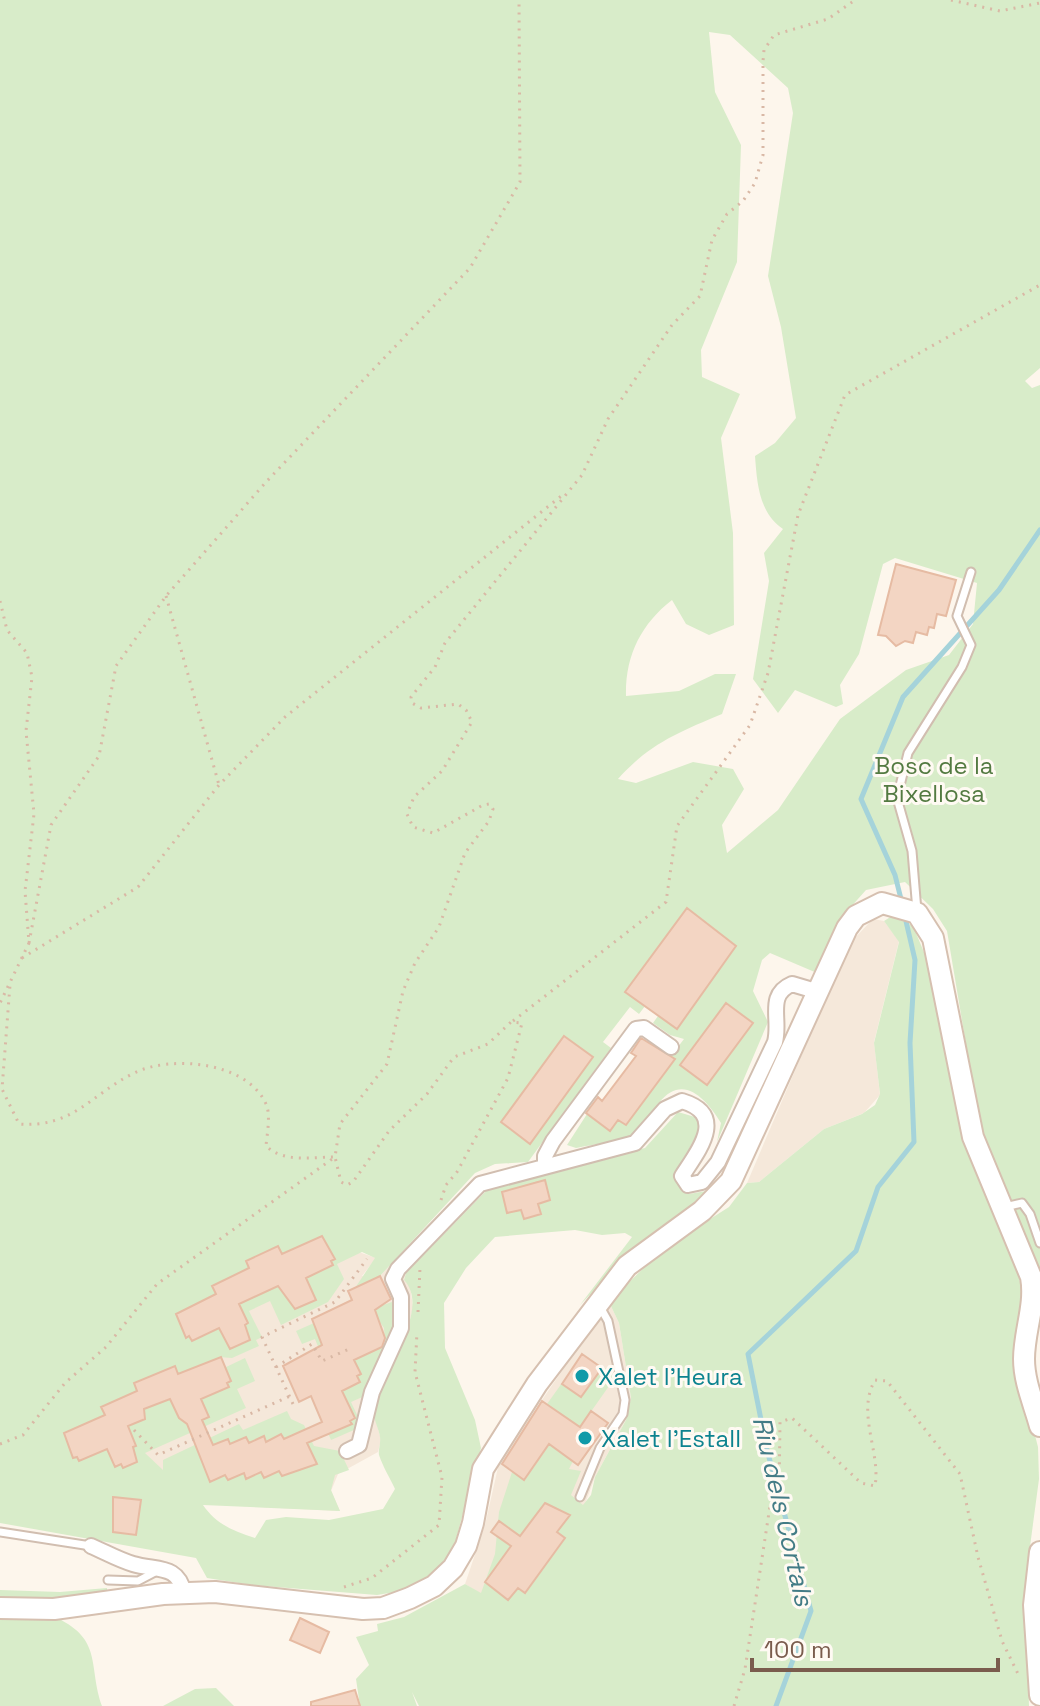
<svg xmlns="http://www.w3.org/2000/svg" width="1040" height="1706" viewBox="0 0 1040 1706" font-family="'Space Grotesk',sans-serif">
<rect width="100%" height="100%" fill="#fdf6ec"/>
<path fill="#f5e8da" d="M873,919L884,921L899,941L874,1042L880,1095L864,1113L824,1129L759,1182L747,1183L849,944Z
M327,1241L376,1258L362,1276H380L393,1262L406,1273L404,1280L410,1286L413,1307L407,1334L385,1375L374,1413L381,1440L378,1452L338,1474L331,1491L340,1511L202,1504L164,1481L60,1474L196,1279Z
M609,1302L619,1323L631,1398L626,1420L595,1477L543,1616L481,1594L465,1584L485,1525L499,1463Z"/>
<path fill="#d8ecc9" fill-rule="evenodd" d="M0,0H1040V368L1025,381L1032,388L1040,385V1278L1026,1236L987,1147L972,1080L947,931L933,909L905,882L866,890L841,918L817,973L770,953L762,960L753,991L768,1022L717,1142L721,1123C707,1100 683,1072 659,1103C653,1112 646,1126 637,1133C627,1140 590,1145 576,1148L567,1145L587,1114L609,1131L618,1120L626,1125L666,1072L657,1065L666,1053L671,1056L684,1039L670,1035L653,1023L718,932L707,924L639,1014L630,1007L603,1042L611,1048L528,1162L495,1164L475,1173L380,1276L355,1288L375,1258L362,1252L337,1264L344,1279L328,1302L281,1325L270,1301L249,1311L262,1337L256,1340L259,1346L232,1358L219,1357L224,1368L245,1358L255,1381L237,1389L246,1408L145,1453L163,1470V1460L239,1424L243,1430L287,1411L291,1419L304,1425L314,1446L340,1451L349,1470L335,1475L331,1490L340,1511L203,1505C216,1524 233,1531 255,1538L266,1520L286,1517L329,1520L383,1509L395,1489C390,1478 383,1467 379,1455C378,1449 381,1444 380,1437C379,1429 374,1421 374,1413C375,1377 434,1312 404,1280L406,1273L487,1190L645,1148L678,1112L695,1117L700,1128L675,1175L689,1194L706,1191L708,1196L611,1273L580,1305L632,1237L625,1233L602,1235L575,1230L495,1237L466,1268L444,1303L445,1348L475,1420L481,1448L453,1550L434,1572L407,1590L377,1595L252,1585L207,1578L196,1558L0,1523ZM709,32L730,35L788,88L793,113L768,276L781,327L796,418L775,443L755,456C757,483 759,513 783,529L764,553L769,581L753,679L778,713L795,690L836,707L843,704L840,685L859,654L883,564L895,558L977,583L973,624L949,655L906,670L840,719L778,810L727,853L722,825L744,789L733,769L693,762L636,783L618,779C649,744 679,732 722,714L736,674H715L679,691L626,696C625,656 641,624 672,600L686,624L709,635L734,625L733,533L721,438L740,394L702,377L701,350L737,262L741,145L715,92Z
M892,916L913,926L926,957L965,1140L1014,1258L1025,1302L1028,1408L1038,1447L1039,1479L1025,1584L1029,1706H419L412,1692L417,1706H360L356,1679L369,1665L356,1637L378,1631L377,1624L404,1617L465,1584L481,1593L495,1554L499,1512L512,1472L525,1480L567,1419L547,1404L562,1383L582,1397L602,1366L616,1376L562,1453L573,1461L569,1469L581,1471L571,1495L583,1505L591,1495L595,1477L626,1420L631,1398L619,1323L609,1302L663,1249L729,1207L747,1183L759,1182L824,1129L862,1114L875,1105L880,1094L874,1043L899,942L884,921ZM545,1503L570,1515L557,1532L565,1539L526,1593L518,1588L508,1600L485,1582Z
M392,1302C399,1335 381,1365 367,1395L351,1402L359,1419L354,1430L331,1440L328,1433L352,1424L350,1421L355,1418L338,1393L360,1382L357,1376L361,1374L355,1361L349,1363L321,1354L315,1339L302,1344L296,1331L314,1323L321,1343L372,1351L385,1345L384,1328L371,1309Z
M107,1588V1592L67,1598H0V1590L60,1592Z
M57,1618C103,1640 88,1666 102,1706H0V1620Z
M216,1688L234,1706H163L195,1689Z"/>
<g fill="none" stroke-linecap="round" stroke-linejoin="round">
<path stroke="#a5d3da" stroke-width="5" d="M902,903L895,875L861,799L903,697L999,590L1040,530
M776,1706L811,1611L767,1450L748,1354L856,1251L878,1187L914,1142L910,1043L915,960L905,917"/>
</g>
<path fill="#f3d5c3" stroke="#e6bba3" stroke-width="2" d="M896,564L956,580L946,616L937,614L934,628L929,627L927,635L916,632L913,643L905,641L896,646L886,636L878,635Z
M687,908L736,946L677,1029L625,992Z
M726,1003L753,1023L707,1085L680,1065Z
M564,1036L593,1057L530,1144L501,1122Z
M641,1038L675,1059L626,1125L618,1120L610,1131L586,1113L598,1097L602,1101L636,1056L631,1053Z
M545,1180L550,1200L538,1204L541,1214L524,1219L521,1210L507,1213L502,1192Z
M322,1236L335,1259L331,1261L333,1265L306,1278L316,1300L295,1309L278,1286L239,1304L248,1323L245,1325L250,1340L230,1349L219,1328L192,1341L189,1336L186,1338L176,1314L216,1294L212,1286L249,1268L246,1261L278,1246L282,1254Z
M380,1276L391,1299L375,1310L385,1338L382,1347L354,1360L361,1374L357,1376L360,1382L342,1391L355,1418L350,1421L352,1424L307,1443L317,1464L282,1476L279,1471L264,1478L261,1472L246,1479L244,1473L228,1480L225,1475L210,1482L187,1424L179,1418L170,1399L144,1409L145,1419L128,1426L136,1446L133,1447L137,1462L123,1468L121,1464L115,1467L107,1449L79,1461L77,1457L73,1458L64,1433L105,1415L101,1407L137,1391L134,1383L175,1366L178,1374L221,1357L231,1381L227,1383L229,1387L201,1399L209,1417L202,1420L213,1445L228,1439L230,1444L246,1437L249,1443L264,1436L266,1442L281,1434L284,1439L322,1422L311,1396L299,1402L283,1366L322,1345L312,1319L352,1300L348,1291Z
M582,1354L602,1368L581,1397L562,1384Z
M542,1401L580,1427L591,1411L608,1423L578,1465L549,1444L524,1480L502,1464Z
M113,1497L141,1500L136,1535L113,1532Z
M545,1503L570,1515L557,1532L565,1538L525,1593L518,1588L508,1600L485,1582L511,1546L491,1532L499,1521L520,1536Z
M300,1618L329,1632L320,1653L290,1640Z
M355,1690L360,1706H311V1702Z"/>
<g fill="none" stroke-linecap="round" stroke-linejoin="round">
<defs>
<path id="lane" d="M917,911L912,851L897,798L908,753L962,667L971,645L957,616L971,572
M1005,1207L1022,1203L1030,1214L1040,1243
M580,1497L600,1448L623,1414L625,1400L608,1321L599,1305
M0,1532L91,1546
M108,1580L138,1581L159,1570"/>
<path id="street" d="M545,1166V1156L553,1141L636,1029L644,1028L671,1047
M347,1451L359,1445L372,1392L401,1328V1297L393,1279L398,1269L480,1184L635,1143L665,1109L682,1101C728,1115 698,1151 682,1176L688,1185L702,1182L718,1162L775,1042C781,1019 766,995 792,984L819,992
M91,1546C105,1552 119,1560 133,1564C157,1571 178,1564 184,1593"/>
<path id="secondary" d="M1040,1552L1034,1605L1040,1695
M0,1608L54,1609L163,1594L215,1592L363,1609L383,1608L410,1598L434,1586L453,1568L466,1546L473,1523L483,1469L537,1384L627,1266L702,1211L731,1181L847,928L856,916L882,903L917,913L933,938L973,1137L1031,1277C1036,1305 1024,1331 1024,1359C1024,1382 1034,1404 1040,1426"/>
</defs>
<use href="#lane" stroke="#d1beb0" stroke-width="11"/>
<use href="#street" stroke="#d1beb0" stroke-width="18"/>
<use href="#secondary" stroke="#d6c0b0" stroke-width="24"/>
<path stroke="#d9b8a5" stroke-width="3" stroke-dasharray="2 6" stroke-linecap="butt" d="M951,0L1000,11L1040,3
M166,596L219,785
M0,601L7,630L27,653L32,677L26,731L34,814L25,891L29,943L0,1003
M29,943L51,825L99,756L116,666L166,596L267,481L470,268L520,182L519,0
M22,958L138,887L219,785L285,717L565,493
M513,1021L666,902L677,826L750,725L768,673L798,515L845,395L1040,285
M441,1200L446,1185L457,1172L508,1078L522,1023L511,1022L488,1044L454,1057L427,1094L389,1131L353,1182L347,1185L341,1182L335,1157L340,1124L387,1064L403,991L415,963L439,927L465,853L489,821L493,809L489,804L483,805L433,833L413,827L407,814L414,797L442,771L472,722L466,710L458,704L421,708L412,703L411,697L435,667L445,643L582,475L608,419L672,325L700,296L712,240L727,214L743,201L755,183L763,155V61L764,50L774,35L828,19L855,0
M418,1312L420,1268
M276,1367L312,1344L322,1361L349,1349
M293,1404L262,1337L335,1302L367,1259
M134,1430L158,1455L290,1396
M0,1444L23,1435L65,1383L106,1347L157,1284L335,1157C312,1157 284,1163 266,1146C267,1134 271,1115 266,1104C247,1061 170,1055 134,1073C90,1095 73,1128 19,1124L2,1089L10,985
M344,1587L372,1578L439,1525L442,1477L415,1372L417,1332
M734,1706L745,1669L770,1506L779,1493L780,1422L792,1418L861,1483L875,1486C881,1452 856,1413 875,1380L887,1381L960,1474L978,1557L1002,1641L1020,1678"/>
<use href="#lane" stroke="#fff" stroke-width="7"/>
<use href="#street" stroke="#fff" stroke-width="14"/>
<use href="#secondary" stroke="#fff" stroke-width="20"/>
</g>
<g fill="#0f9aa8" stroke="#fffaf3" stroke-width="3">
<circle cx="582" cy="1376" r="8"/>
<circle cx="585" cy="1438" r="8"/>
</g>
<g text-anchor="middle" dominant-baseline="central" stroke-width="6" stroke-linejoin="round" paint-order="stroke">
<g font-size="24" fill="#537a41" stroke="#fffaf3">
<text x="934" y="765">Bosc de la<tspan x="934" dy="28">Bixellosa</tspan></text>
</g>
<g font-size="24" fill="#0d838f" stroke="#fffaf3" text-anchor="start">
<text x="598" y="1376">Xalet l'Heura</text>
<text x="601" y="1438">Xalet l'Estall</text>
</g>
<g font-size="26" font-style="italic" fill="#437c86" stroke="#fffaf3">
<text transform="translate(783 1511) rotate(77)">Riu dels Cortals</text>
</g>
</g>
<path d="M752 1658v12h246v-12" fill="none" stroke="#7a5c4d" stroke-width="4"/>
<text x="764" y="1658" font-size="24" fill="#7a5c4d" stroke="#fffaf3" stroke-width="6" paint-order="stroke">100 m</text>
</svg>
